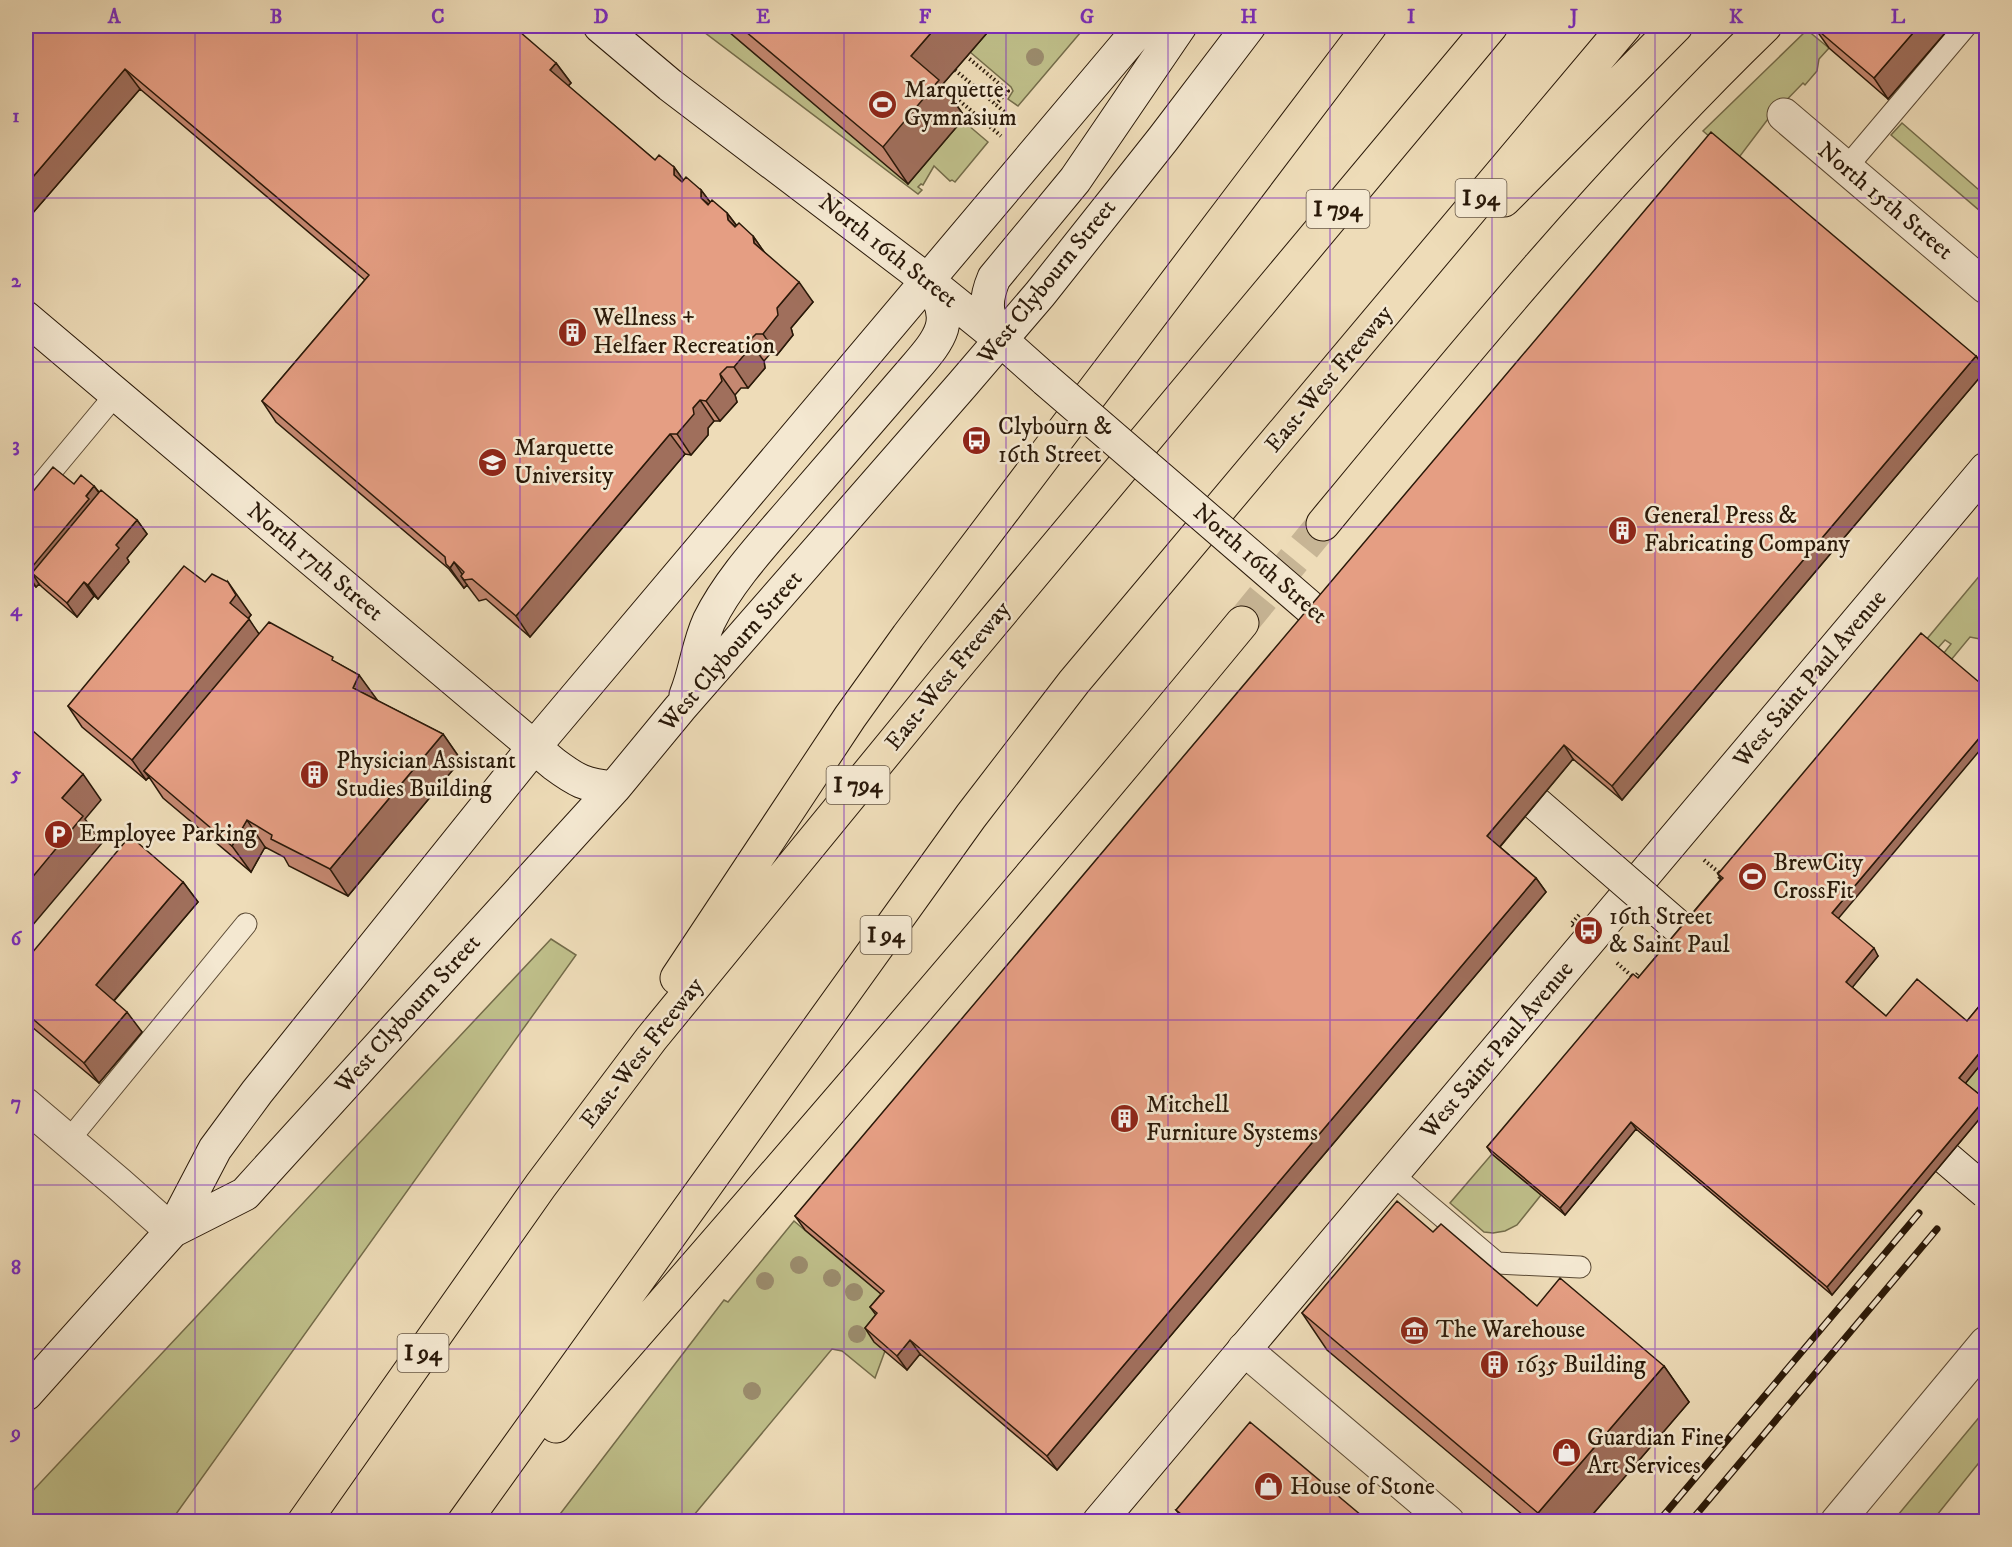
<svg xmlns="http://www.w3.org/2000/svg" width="2012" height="1547" viewBox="0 0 2012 1547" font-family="'IM FELL DW Pica',serif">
<rect width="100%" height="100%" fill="#eedcb8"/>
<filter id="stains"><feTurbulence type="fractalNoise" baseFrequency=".00333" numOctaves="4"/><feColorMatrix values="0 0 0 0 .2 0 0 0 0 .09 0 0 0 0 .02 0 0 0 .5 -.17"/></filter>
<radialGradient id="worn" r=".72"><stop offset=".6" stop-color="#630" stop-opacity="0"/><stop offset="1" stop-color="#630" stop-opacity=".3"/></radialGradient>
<path fill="#bfbf8a" stroke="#746c4a" stroke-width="1.5" d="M696,26H722L908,183L962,120L988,142L955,182L952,180L950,181L934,166L923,185L921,184L918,187L922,190L918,194Z
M993,26H1086L1018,106L1008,99L1013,91L1011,87L970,52Z
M1807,30L1829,48L1819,59L1817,71L1805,85L1803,83L1768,119L1737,160L1703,131Z
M1902,123L1986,196V216L1891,135Z
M1986,568V646L1980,639L1970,637L1951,660L1943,654L1951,644L1945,640L1937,649L1926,640Z
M551,939L576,955L171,1521H26V1498Z
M1986,1058V1104L1964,1085Z
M1492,1154L1541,1195L1517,1225L1505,1231L1493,1233L1484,1232L1450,1203Z
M794,1221L894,1305L885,1351L875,1378L842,1351L832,1349L689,1521L554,1522L724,1300L728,1302Z
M1986,1409V1454L1933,1520L1931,1522L1893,1521Z"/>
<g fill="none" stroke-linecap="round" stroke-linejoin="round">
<path stroke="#c7b595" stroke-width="33" stroke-dasharray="33 16" stroke-linecap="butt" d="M1242,623L1323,524"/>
<defs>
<path id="lane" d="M1846,168L1966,26
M26,502L116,394
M68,1141L246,924
M1393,1175L1497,1263L1580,1267"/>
<path id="street" d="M1784,115L1986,287
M26,1105L119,1184L172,1231
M1244,1349L1448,1522
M1837,1522L1986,1343"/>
<path id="secondary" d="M600,26L670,85L928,281L1001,340L1046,380
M26,318L554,764C577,781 584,785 614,788
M1001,340C986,316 983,304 994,278L1075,180L1180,26
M686,695C696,671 698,645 709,621C729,580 765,542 794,508C834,462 874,415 914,369C940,339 957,319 929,283
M172,1231L245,1194L614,788L680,708L962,385L1040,294L1163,139L1249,26
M26,1394L172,1231L215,1149L257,1092L534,747L1142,26
M1099,1522L1986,469"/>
<path id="highway" d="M1504,200L1676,26
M1323,524C1464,353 1606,180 1765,26
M677,978L850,717L908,636L1370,26
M556,1426C788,1161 1018,895 1242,623
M304,1522L541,1185L651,1039L944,681L1491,26
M464,1522L971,816L1074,682L1625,26"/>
</defs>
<use href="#lane" stroke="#5b4a35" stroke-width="23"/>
<use href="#street" stroke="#5b4a35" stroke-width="35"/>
<use href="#secondary" stroke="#2a1909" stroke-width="35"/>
<use href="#highway" stroke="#2a1909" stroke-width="35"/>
<path stroke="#2a1909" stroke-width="4" stroke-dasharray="1.5 3" stroke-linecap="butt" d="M966,56L1008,91L996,104
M955,70L1014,120
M942,86L1001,136
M1704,860L1722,875L1718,880
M1617,963L1634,978L1638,973"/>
<use href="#lane" stroke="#f4e8d1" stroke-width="21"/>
<use href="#street" stroke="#f4e8d1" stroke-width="33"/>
<use href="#secondary" stroke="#f4e8d1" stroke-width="33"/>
<use href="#highway" stroke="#eedcb8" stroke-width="33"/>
<defs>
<path id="rail" d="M1658,1522L1919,1213
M1690,1522L1937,1229"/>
</defs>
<use href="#rail" stroke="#2a1909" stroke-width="7"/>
<use href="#rail" stroke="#f4e8d1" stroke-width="4.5" stroke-dasharray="14" stroke-linecap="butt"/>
<defs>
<path id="secondary-bridge" d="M1046,380L1343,636
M1502,774L1714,958
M1912,1129L1986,1192"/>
</defs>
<use href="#secondary-bridge" stroke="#2a1909" stroke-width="35" stroke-linecap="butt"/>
<path stroke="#2a1909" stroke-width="4" stroke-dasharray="1.5 3" stroke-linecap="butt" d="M1579,915L1571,924L1593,943"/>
<use href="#secondary-bridge" stroke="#f4e8d1" stroke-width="33"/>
</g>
<g fill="#9b8c6d">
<circle cx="1035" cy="57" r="9"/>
<circle cx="799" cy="1265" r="9"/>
<circle cx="832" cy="1278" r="9"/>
<circle cx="765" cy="1281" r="9"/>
<circle cx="854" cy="1292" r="9"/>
<circle cx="857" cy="1334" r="9"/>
<circle cx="752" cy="1391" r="9"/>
</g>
<path fill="#c58871" stroke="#2a1909" stroke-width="1.5" d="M26,26L556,63L571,83L568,86L655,160L674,167L683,180L701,190L710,202L727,213L737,226L753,236L764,252L813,302L791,328L793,335L777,355L770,354L764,361L765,368L748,388H741L735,395L737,402L720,421H714L708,428V435L691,455L685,454L530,637L486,599L479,601L467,585L464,588L449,569L276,422L262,401L365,280L140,89L31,215L26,210Z
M722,26H993L942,85L965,117L908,184Z
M1951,26L1888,99L1829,48L1814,27Z
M1976,356L1986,370L1622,800L1573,759L1500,847L1536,878L1546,892L1057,1470L920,1354L907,1370L874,1342L865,1328L876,1315L870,1307L881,1294L805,1230L795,1216Z
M94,486L99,492L137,520L147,534L127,558L129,562L98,599L94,596L77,617L42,587L39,584L36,587L26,578V500Z
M205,582L251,615L248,619L259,634L337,663L359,675L376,700L443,734L461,760L348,896L289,866L284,857L265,847L251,872L163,798L149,777L146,780L82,727L68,706Z
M1718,874L1838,919L1878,956L1852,987L1886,1016L1967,1021L1986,998V1058L1965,1083L1985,1099L1986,1101V1111L1832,1295L1636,1129L1565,1215L1492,1154L1487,1147L1638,978L1721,879Z
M183,882L198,902L114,1001L142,1032L99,1083L26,1022V960Z
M1433,1232L1537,1306L1664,1366L1689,1402L1587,1521H1530L1327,1350L1302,1313Z
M1176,1510L1368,1521H1185Z"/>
<path fill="#a06f5c" stroke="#2a1909" stroke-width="1.5" d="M937,26H993L942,85L965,117L908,184L883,147L911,56Z
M1919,26H1951L1888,99L1874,78Z
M556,63L571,83L564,90L550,70Z
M125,69L140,89L31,215L26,207V185Z
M674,167L689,188L674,175Z
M701,190L716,210L701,198Z
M727,213L742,233L728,220Z
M753,236L767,256L754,243Z
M799,282L813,302L791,328L793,335L777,355L763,334L777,308Z
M749,341L764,361L765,368L748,388L734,367Z
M1976,356L1986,370L1622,800L1612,786Z
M720,374L735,395L737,402L720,421L706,401Z
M700,400L714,421L708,428V435L691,455L677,434L693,408Z
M670,434L685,454L530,637L516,616Z
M94,486L104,500L32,573L39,584L36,587L27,573Z
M137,520L147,534L127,558L129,562L98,599L88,585L116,545Z
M454,562L466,580L461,576L467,585L464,588L450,568Z
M84,582L94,596L77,617L67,603Z
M228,582L251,615L244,623L230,603Z
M249,619L263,640L144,771L149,777L146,780L132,760Z
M359,675L378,701L353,688Z
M1986,730V743L1837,920L1832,913Z
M443,734L461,760L348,896L330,869Z
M1564,745L1573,759L1497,850L1487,836Z
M83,774L101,800L85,819L102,843L26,933V885L62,798Z
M247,820L265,847L251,872L232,846Z
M1536,878L1546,892L1057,1470L1047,1456Z
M183,882L198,902L110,1005L96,985Z
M1874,948L1878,956L1851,989L1846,982Z
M127,1012L142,1032L99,1083L84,1063Z
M1986,1045V1058L1964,1085L1959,1078Z
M1985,1099L1986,1101V1111L1832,1295L1827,1287Z
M1631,1122L1636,1129L1565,1215L1560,1208Z
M910,1340L920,1354L907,1370L897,1356Z
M1664,1366L1689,1402L1587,1521H1544L1538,1513Z"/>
<path fill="#e59e83" stroke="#2a1909" stroke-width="1.5" d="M26,26H513L556,63L550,70L655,160L659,155L674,167V175L682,182L686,177L701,190V198L708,205L712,200L727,213L728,220L735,227L739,223L753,236L754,243L799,282L777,308L778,315L763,334H756L749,341L750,348L734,367H727L720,374L722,381L706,401L700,400L693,408L694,414L677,434H670L516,616L472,579L464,580L461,576L464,572L454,562L450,568L446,564L445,557L262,401L369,275L125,69L26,185Z
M739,26H937L911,56L939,80L883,147Z
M1816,26H1919L1874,78L1814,27Z
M1711,132L1976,356L1612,786L1564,745L1487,836L1536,878L1047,1456L910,1340L897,1356L865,1328L877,1313L870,1307L884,1291L795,1216Z
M53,467L74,484L81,475L94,486L86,496L89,499L27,573L26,572V500Z
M101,490L137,520L116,545L119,548L88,585L84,582L67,603L32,573Z
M184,566L205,582L212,574L228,582L236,595L230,603L249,619L132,760L68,706Z
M269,622L333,657L332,660L359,675L353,688L443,734L330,869L271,839L272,835L247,820L232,846L144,771Z
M1921,633L1986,688V730L1832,913L1874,948L1846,982L1886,1016L1917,979L1967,1021L1986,998V1045L1959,1078L1985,1099L1827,1287L1631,1122L1560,1208L1487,1147L1633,974L1638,978L1719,882L1723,878L1718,874Z
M26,725L83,774L62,798L83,816L26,885Z
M130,836L183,882L96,985L127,1012L84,1063L26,1013V960Z
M1397,1201L1433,1232L1441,1224L1537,1306L1560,1278L1664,1366L1538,1513L1302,1313Z
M1250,1422L1368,1521H1190L1176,1510Z"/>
<path fill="none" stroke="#7b2cbf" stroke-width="1.5" stroke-opacity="0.55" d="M195,26V1522M357,26V1522M520,26V1522M682,26V1522M844,26V1522M1006,26V1522M1168,26V1522M1330,26V1522M1492,26V1522M1655,26V1522M1817,26V1522M26,198H1986M26,362H1986M26,527H1986M26,691H1986M26,856H1986M26,1020H1986M26,1185H1986M26,1349H1986"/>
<defs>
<symbol id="stadium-disc" viewBox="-11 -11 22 22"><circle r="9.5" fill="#8f2418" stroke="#f4e8d1"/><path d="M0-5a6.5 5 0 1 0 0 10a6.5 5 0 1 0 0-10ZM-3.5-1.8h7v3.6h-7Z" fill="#fff"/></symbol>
<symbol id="building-disc" viewBox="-11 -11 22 22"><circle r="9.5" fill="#8f2418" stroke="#f4e8d1"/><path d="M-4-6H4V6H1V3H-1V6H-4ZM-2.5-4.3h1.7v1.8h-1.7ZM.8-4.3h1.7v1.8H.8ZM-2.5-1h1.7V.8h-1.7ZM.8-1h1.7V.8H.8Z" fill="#fff"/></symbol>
<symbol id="bus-disc" viewBox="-11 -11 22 22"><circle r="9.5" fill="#8f2418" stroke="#f4e8d1"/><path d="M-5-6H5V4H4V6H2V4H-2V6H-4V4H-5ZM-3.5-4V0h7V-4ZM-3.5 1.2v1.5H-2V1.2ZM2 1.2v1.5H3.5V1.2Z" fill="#fff"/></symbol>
<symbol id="university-disc" viewBox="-11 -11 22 22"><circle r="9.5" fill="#8f2418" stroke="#f4e8d1"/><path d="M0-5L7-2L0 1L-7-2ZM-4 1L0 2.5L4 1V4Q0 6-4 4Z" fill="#fff"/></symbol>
<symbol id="parking-disc" viewBox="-11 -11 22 22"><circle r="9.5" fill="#8f2418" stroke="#f4e8d1"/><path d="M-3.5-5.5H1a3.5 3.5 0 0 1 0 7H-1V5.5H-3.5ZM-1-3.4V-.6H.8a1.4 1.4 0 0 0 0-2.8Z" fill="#fff"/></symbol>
<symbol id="museum-disc" viewBox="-11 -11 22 22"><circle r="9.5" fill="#8f2418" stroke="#f4e8d1"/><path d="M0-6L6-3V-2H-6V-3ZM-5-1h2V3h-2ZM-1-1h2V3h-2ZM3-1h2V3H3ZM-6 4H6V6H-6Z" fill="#fff"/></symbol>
<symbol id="shop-disc" viewBox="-11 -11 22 22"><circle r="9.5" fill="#8f2418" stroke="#f4e8d1"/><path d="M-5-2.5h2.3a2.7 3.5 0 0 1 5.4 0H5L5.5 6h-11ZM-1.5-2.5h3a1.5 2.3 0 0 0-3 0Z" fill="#fff"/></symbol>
</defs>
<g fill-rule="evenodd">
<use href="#stadium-disc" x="866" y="88" width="33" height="33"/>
<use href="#building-disc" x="556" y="316" width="33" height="33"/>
<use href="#bus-disc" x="960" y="424" width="33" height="33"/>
<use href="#university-disc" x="476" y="446" width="33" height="33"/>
<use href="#building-disc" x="1606" y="514" width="33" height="33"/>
<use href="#building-disc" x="298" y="758" width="33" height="33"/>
<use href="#parking-disc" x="42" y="818" width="33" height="33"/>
<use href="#stadium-disc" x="1736" y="860" width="33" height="33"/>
<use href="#bus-disc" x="1572" y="914" width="33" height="33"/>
<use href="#building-disc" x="1108" y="1102" width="33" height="33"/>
<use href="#museum-disc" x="1398" y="1314" width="33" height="33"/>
<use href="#building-disc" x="1478" y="1348" width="33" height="33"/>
<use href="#shop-disc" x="1550" y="1436" width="33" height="33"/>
<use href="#shop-disc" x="1252" y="1470" width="33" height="33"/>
</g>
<g text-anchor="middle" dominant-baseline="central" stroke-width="5" stroke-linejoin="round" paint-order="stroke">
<g fill="#f4e8d1" stroke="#675745" stroke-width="1.5">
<rect x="1455.5" y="179" width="51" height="38" rx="4.5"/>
<rect x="1306.5" y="190" width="63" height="38" rx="4.5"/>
<rect x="826.5" y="766" width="63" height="38" rx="4.5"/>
<rect x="860.5" y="916" width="51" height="38" rx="4.5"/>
<rect x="397.5" y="1334" width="51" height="38" rx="4.5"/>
</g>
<g font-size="22" font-weight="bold" fill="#2a1909">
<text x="1481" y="198">I 94</text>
<text x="1338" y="209">I 794</text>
<text x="858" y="785">I 794</text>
<text x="886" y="935">I 94</text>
<text x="423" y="1353">I 94</text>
</g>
<g font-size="24" fill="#2a1909" stroke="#f4e8d1" text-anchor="start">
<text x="904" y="90">Marquette<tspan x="904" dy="28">Gymnasium</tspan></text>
<text x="593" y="318">Wellness +<tspan x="593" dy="28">Helfaer Recreation</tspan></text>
<text x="998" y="427">Clybourn &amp;<tspan x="998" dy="28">16th Street</tspan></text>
<text x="514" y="448">Marquette<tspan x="514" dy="28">University</tspan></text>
<text x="1644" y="516">General Press &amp;<tspan x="1644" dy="28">Fabricating Company</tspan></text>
<text x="336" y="761">Physician Assistant<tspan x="336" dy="28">Studies Building</tspan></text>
<text x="79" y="834">Employee Parking</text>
<text x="1773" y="863">BrewCity<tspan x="1773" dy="28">CrossFit</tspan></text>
<text x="1609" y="917">16th Street<tspan x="1609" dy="28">&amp; Saint Paul</tspan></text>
<text x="1146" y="1105">Mitchell<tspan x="1146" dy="28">Furniture Systems</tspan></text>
<text x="1436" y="1330">The Warehouse</text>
<text x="1516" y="1365">1635 Building</text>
<text x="1587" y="1438">Guardian Fine<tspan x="1587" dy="28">Art Services</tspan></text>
<text x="1290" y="1487">House of Stone</text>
</g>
<g font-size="24" fill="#2a1909" stroke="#f4e8d1">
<text transform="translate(1885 201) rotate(40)">North 15th Street</text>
<text transform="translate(888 251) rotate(38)">North 16th Street</text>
<text transform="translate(1047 282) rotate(-51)">West Clybourn Street</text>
<text transform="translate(1329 379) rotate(-50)">East-West Freeway</text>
<text transform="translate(315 562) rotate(40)">North 17th Street</text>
<text transform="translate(1260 564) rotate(41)">North 16th Street</text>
<text transform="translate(731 651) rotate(-49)">West Clybourn Street</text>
<text transform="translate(948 676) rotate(-51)">East-West Freeway</text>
<text transform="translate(1810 679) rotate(-50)">West Saint Paul Avenue</text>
<text transform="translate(408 1014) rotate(-48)">West Clybourn Street</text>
<text transform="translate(1497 1050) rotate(-50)">West Saint Paul Avenue</text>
<text transform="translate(642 1053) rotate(-52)">East-West Freeway</text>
</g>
</g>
<rect width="2012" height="1547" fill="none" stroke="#eedcb8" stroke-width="66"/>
<rect x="33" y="33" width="1946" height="1481" fill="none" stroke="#7b2cbf" stroke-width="2"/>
<g font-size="20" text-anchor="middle" font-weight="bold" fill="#7b2cbf">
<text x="114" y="23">A</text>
<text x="276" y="23">B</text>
<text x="438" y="23">C</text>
<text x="601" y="23">D</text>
<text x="763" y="23">E</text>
<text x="925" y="23">F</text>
<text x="1087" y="23">G</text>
<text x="1249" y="23">H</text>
<text x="1411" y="23">I</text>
<text x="1574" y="23">J</text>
<text x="1736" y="23">K</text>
<text x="1898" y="23">L</text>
<text x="16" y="122">1</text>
<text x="16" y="287">2</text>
<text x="16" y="451">3</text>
<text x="16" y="616">4</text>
<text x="16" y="780">5</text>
<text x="16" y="945">6</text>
<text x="16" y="1109">7</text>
<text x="16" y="1274">8</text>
<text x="16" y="1439">9</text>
</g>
<rect width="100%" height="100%" filter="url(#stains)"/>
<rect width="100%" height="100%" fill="url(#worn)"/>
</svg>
